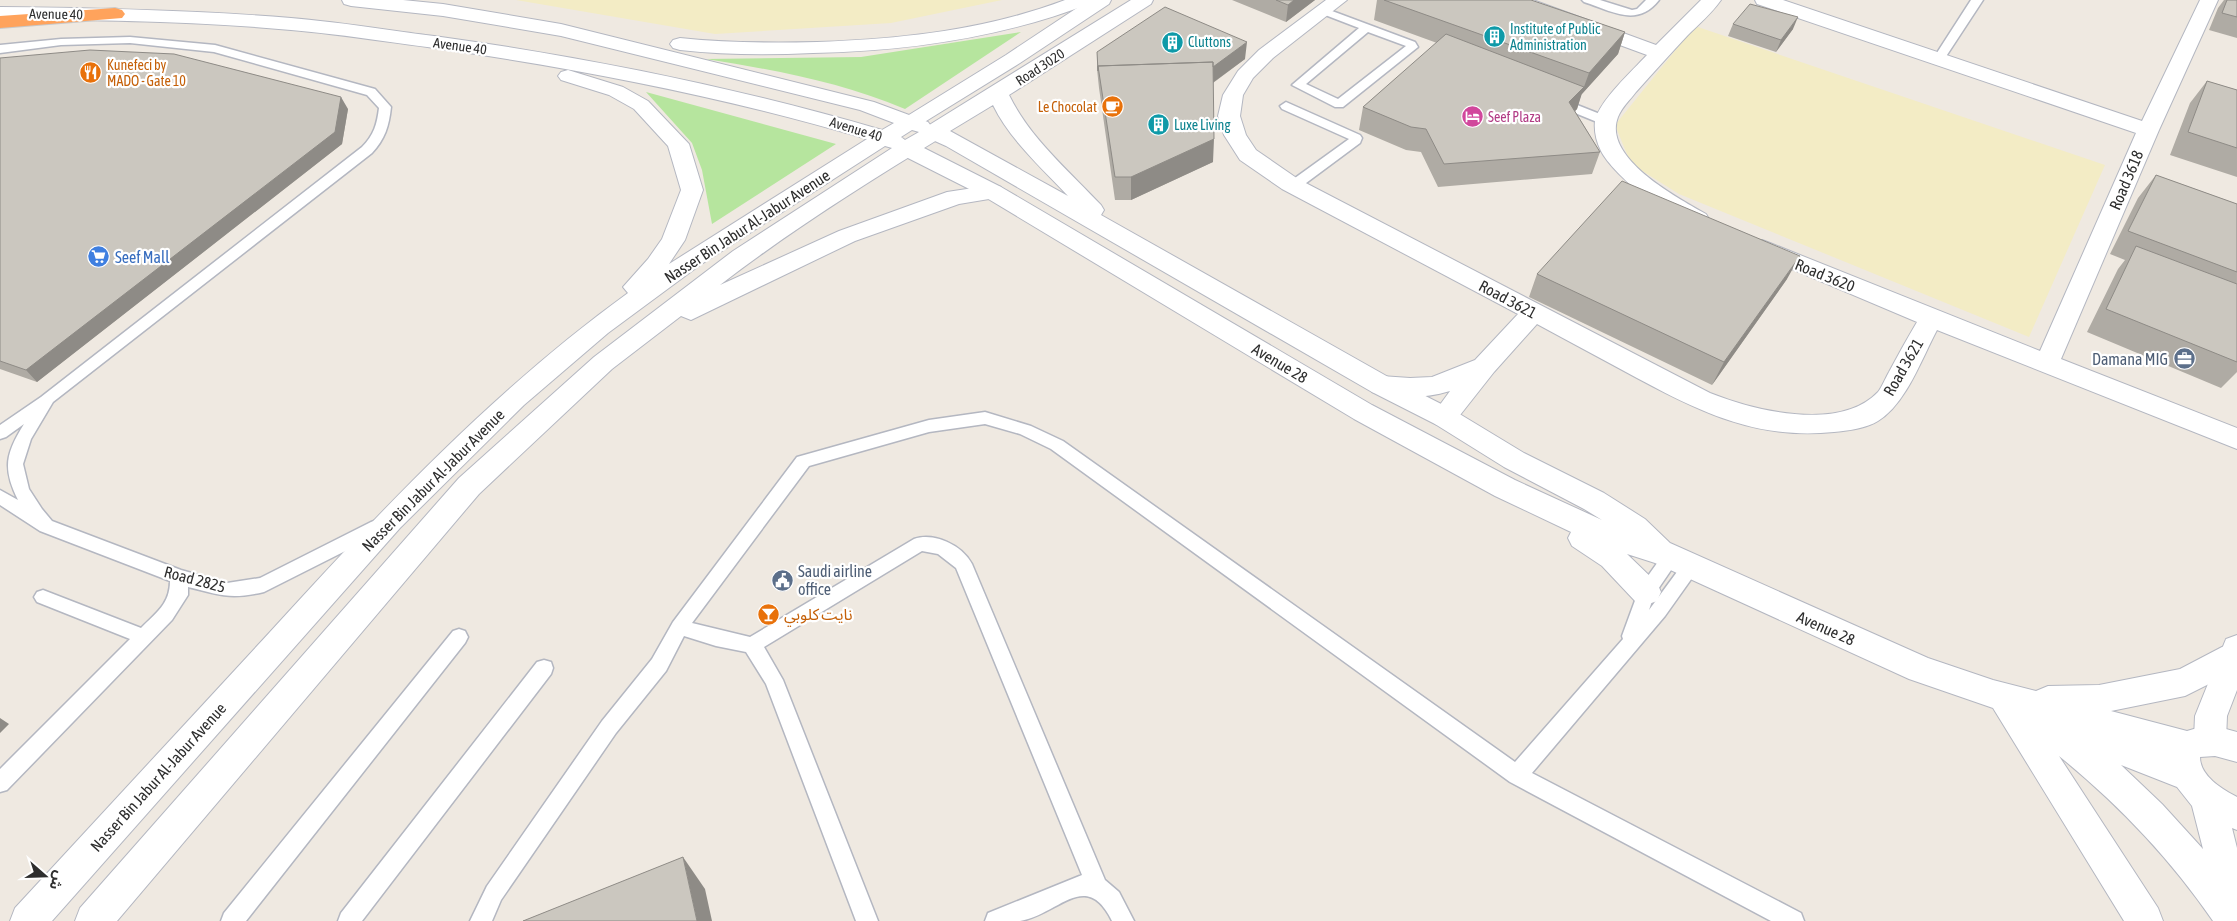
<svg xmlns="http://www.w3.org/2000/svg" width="2237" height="921" viewBox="0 0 2237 921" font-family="'Asap Condensed','Noto Sans Arabic',sans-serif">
<rect width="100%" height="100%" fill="#efe9e1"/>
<path fill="#b6e59e" d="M1021,32L905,109C841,82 775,70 706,59L861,57Z
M646,92L836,144L712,224L702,170L692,143Z"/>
<path fill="#f3ecc5" d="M516,0H1002L891,23L715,34Z
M1695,26L2105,165L2029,337L1679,194L1631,164L1615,125Z"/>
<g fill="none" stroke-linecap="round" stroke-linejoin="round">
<defs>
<path id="service" d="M1582,0H1600L1632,10L1637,9L1646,0H1659C1637,28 1612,11 1584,2Z
M1971,0H1983L1943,61H1935L1933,59Z
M1324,8L1415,42L1418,47L1343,107H1335L1292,85L1359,28L1320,13L1318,11ZM1368,32L1406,46L1338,99L1306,84Z
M130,37L215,45L375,89L391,107C389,126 385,139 372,153L53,402L31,439L23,464L29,489L42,509L52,521L181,570L227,583L260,578L371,522L377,520L383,522L385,527L383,532L264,592C230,600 220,595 188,587V595L172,620L7,790L0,792V769L130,639L37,602L34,597L37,592L43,590L141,628C156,613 170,604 170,581L40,531L0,505V490L18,500C2,468 6,453 24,424L6,437L0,439V425L41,397L362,147C374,135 377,124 379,108L367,95L214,52L130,43L61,45L0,53V45L61,39Z
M1557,97L1610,118L1612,121L1606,125L1602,124L1553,104L1551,101Z
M1286,102L1360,135L1362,138L1360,143L1298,189L1293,190L1286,186L1288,183L1349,139L1282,109L1280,106Z
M985,412L1031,426L1063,441L1515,762L1623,639L1622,636L1640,587L1665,552L1671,550L1677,552L1680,557L1654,595L1649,610L1685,561L1691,559L1697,561L1700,566L1697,571L1665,616L1532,773L1801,913L1804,921H1771L1510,782L1051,449L1020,434L985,424L929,432L809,466L692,623L750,637L914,539C934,532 962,545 972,564L1105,880L1119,892L1134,921H1112C1086,868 1058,915 1020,921C1009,921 997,921 985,921L988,913L1082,875L956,568L938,554L922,551L764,647L783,680L878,921H856L766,684L746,652L716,646L684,636L666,671L616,733L501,900L492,921H470L487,886L602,721L652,659L673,622L797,457L929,420Z
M459,629L465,631L468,637L465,643L246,921H221L224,913L453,631Z
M544,660L551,662L553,668L551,674L362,921H338L341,913L537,662Z"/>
<path id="minor" d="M1326,0H1347L1273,58L1253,78L1243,95L1240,116L1246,135L1256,150L1298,179L1710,393C1755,411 1840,432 1878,392C1882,387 1885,379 1889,372C1898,355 1907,339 1917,322L1754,253L1750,248L1754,243L1762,240L1770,243L2040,351L2136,133L1757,4L1755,0H1783L2142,121L2200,0H2218L2159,130L2061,359L2237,428V449L1937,330C1922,358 1906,404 1878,421C1867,428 1847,431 1834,432C1758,440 1702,413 1637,378C1604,360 1570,342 1537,324L1494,372L1453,424L1444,427L1435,424L1431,417L1450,391C1424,399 1397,399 1372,392L1368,385L1372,378L1381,376L1410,378L1432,377L1475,360L1518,314L1282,189L1240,160L1224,135L1218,116L1223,95L1238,71L1259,50Z
M1506,0H1533L1656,45L1701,0H1721C1712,13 1699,24 1687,36C1670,54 1653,73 1636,92C1630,100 1622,107 1618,117C1602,158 1678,198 1706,214L1709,219L1706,224C1679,231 1613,175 1601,151C1596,141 1594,131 1595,121C1599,101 1633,70 1647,55L1508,4Z
M2237,635V690L2227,716L2226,739L2222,750L2210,754L2198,750L2194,739L2195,716L2226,639Z"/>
<path id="tertiary" d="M1089,0H1111L1109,4L1020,63L918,126L911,128L904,126L900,122L904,118L1006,55Z
M1131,0H1153L1151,4L1009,95C1030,138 1068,170 1101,205L1104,210L1101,215L1390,378L1453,410L1524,453L1604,493L1645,519L1670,543L1928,658L1993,680L2036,691L2048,686L2099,685L2180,669L2222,647L2233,643L2237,645V670L2185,696L2111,711L2187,731L2204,726H2215L2237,732V762L2215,756L2200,757C2200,776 2222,789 2237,797V830L2232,828L2237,848V921H2213C2169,857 2118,804 2059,756L2158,908L2163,921H2124L1993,708L1909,679L1655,563L1627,554L1657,583L1661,592L1657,601L1646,605L1635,601L1602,566L1572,546L1568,538L1571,532L1495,496L1354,419L985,197L900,154L897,149L900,144L908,142L916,144L1001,187L1372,405L1515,480L1602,520L1584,509L1504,467L1435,424L1372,392L946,146L926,137L923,132L926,127ZM993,105C1010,140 1042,168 1068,196L950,131ZM2121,765L2177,787L2192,806L2203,849L2162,804Z"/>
<path id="secondary" d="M342,0H403L443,4L561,24L874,102L928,122L931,126L942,127L945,132L942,137C866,183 790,231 720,285L839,231L947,192L993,185L1001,187L1004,192L1001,197L959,204L855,241L691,320L681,316L612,369L479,494L117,921H75L80,908L459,478L594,357L733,251L892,148L885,146L700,265L608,333L524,405L400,528L52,921H10L15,908C100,816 185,724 270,632C381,510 494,390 628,293L623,287L648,259L662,239L681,190L668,146L634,109L609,95L561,80L558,76L561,72L568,70L623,87L648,101L689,144L703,190L685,240L669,264L867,139C725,97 581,69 435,48C387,42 339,34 291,30C194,21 97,20 0,19V7C97,8 195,10 291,18C339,22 387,30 434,36C585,57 735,87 882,130L894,123L860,110L561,36L443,16L351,6L344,4ZM912,130L919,132L905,140L901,137Z
M1065,0H1091L1089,4C1000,38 908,51 813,53C769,55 724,55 680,50L673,48L670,44L673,40L680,38C726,43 772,43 817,42C902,39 986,30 1065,0Z"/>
<path id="motorway" d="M115,8L122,10L125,14L122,18L0,28V16Z"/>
</defs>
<use href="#service" stroke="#b4b7c1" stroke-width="3"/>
<use href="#minor" stroke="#b4b7c1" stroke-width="2"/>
<use href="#tertiary" stroke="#b4b7c1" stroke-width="2"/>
<use href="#secondary" stroke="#b4b7c1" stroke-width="2"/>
<use href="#motorway" stroke="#c9c9c9" stroke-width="2"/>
<use href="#service" fill="#fff" fill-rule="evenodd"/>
<use href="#minor" fill="#fff" fill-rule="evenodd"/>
<use href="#tertiary" fill="#fff" fill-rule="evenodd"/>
<use href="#secondary" fill="#fff" fill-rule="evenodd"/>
<use href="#motorway" fill="#ffa35c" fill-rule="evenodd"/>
</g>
<path fill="#afaba4" d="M1232,0H1315L1286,22Z
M1377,0H1531L1625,32L1618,54L1581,95L1577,109L1575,111L1600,152L1592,174L1438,187L1421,152L1406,150L1359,130L1363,107L1437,43L1374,20Z
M2224,0H2237V38L2209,30L2218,8Z
M1733,24L1793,29L1776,52L1728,36Z
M1097,52L1245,59L1213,83V162L1131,200H1115L1099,88L1097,69Z
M0,58L348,109L342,144L37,382L0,369Z
M2207,81L2237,90V177L2170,155L2190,103Z
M2156,175L2237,204V372L2221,388L2087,332L2118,269L2125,260L2110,254L2138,198Z
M1537,274L1787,279L1712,385L1529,297Z"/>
<path fill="#8e8b86" d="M1294,0H1315L1286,22L1288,5Z
M1798,17L1793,29L1776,52L1781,40Z
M1625,32L1618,54L1581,95L1589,73Z
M1247,42L1245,59L1211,84L1212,67Z
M1584,87L1577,109L1562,125L1569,102Z
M341,97L348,109L342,144L37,382L26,370Z
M1214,139L1213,162L1131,200V177Z
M1800,256L1787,279L1712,385L1724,362Z
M0,718L9,724L0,733Z
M683,857L705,889L712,921H697Z"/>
<path fill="#cbc7bf" stroke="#8e8b86" d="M1276,0H1294L1288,5Z
M1384,0H1531L1625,32L1589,73Z
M2227,0H2237V17L2222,13Z
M1750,4L1798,17L1781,40L1733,24Z
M1165,7L1247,42L1213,67V62L1098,66V71L1097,52Z
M1446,34L1584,87L1569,102L1600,152L1444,164L1426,129L1411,127L1363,107Z
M90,50L174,54L341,97L335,132L26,370L0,361V58Z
M1213,62L1214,139L1131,177H1115L1098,66Z
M2207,81L2237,90V148L2188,132Z
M2156,175L2237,204V272L2128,231Z
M1622,181L1800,256L1724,362L1537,274Z
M2136,246L2237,284V362L2106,309Z
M683,857L697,921H523Z"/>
<defs>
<symbol id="building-disc" viewBox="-11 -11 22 22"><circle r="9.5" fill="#0f9aa8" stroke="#fff"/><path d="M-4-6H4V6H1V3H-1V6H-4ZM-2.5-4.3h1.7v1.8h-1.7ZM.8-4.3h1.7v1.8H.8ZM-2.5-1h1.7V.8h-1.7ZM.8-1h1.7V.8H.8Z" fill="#fff"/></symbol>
<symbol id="restaurant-disc" viewBox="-11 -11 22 22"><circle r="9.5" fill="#e8710a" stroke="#fff"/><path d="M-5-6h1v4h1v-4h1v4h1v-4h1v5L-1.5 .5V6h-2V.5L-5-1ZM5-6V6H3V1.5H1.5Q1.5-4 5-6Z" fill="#fff"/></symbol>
<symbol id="cafe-disc" viewBox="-11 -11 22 22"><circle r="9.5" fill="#e8710a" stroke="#fff"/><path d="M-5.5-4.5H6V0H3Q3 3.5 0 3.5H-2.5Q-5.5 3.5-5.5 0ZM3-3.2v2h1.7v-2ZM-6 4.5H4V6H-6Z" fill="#fff"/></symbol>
<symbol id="hotel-disc" viewBox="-11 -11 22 22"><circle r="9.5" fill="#d1479c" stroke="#fff"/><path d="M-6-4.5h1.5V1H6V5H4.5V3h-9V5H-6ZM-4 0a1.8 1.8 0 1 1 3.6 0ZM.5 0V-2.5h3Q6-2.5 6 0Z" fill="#fff"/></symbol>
<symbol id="supermarket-disc" viewBox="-11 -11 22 22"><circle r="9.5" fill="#3f7fe0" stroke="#fff"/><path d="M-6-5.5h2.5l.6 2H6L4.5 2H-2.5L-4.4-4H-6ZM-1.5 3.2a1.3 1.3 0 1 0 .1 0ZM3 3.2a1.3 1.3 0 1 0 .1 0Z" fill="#fff"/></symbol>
<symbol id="office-disc" viewBox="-11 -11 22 22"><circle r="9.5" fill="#5c6f8a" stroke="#fff"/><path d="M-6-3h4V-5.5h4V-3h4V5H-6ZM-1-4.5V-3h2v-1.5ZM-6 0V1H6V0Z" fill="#fff"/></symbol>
<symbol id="civic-disc" viewBox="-11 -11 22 22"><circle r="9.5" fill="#5c6f8a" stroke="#fff"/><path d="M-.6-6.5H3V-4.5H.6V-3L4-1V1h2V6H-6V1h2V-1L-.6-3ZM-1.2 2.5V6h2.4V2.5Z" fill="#fff"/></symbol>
<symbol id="bar-disc" viewBox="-11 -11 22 22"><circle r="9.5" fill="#e8710a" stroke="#fff"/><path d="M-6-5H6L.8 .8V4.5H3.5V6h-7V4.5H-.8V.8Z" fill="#fff"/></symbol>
</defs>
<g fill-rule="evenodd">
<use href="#building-disc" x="1482" y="24" width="25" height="25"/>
<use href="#building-disc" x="1160" y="30" width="25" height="25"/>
<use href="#restaurant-disc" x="78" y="60" width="25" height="25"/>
<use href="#cafe-disc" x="1100" y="94" width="25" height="25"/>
<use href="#hotel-disc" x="1460" y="104" width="25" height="25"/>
<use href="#building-disc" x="1146" y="112" width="25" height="25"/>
<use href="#supermarket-disc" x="86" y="244" width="25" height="25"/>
<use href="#office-disc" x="2172" y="346" width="25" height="25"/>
<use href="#civic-disc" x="770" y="568" width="25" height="25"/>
<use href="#bar-disc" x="756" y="602" width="25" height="25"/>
</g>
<g text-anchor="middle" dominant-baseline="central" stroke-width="4.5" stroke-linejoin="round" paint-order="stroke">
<g font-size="14" fill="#2e2e2e" stroke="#fff">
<text transform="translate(56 14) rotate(1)">Avenue 40</text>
<text transform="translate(460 46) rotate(8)">Avenue 40</text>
<text transform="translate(1040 67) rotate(-33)">Road 3020</text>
<text transform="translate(856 129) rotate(17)">Avenue 40</text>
</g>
<g font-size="14" fill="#0d838f" stroke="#fff" text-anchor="start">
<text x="1510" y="29">Institute of Public<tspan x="1510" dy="16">Administration</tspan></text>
<text x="1188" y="42">Cluttons</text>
<text x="1174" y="125">Luxe Living</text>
</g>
<g font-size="14" fill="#c56008" stroke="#fff" text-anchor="start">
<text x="107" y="65">Kunefeci by<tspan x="107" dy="16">MADO - Gate 10</tspan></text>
<text x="1097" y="107" text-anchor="end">Le Chocolat</text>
</g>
<g font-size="14" fill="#b23c85" stroke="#fff" text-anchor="start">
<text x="1488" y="117">Seef Plaza</text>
</g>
<g font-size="16" fill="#2e2e2e" stroke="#fff">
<text transform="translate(2126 180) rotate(-67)">Road 3618</text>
<text transform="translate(747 226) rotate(-33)">Nasser Bin Jabur Al-Jabur Avenue</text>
<text transform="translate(1825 275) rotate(22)">Road 3620</text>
<text transform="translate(1508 299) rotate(28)">Road 3621</text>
<text transform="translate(1280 363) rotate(31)">Avenue 28</text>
<text transform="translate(1903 367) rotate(-60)">Road 3621</text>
<text transform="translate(433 480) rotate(-45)">Nasser Bin Jabur Al-Jabur Avenue</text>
<text transform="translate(195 579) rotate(15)">Road 2825</text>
<text transform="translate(1826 628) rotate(24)">Avenue 28</text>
<text transform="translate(158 777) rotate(-48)">Nasser Bin Jabur Al-Jabur Avenue</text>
</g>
<g font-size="16" fill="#366cbe" stroke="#fff" text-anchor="start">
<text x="115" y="257">Seef Mall</text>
</g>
<g font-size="16" fill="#4e5e75" stroke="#fff" text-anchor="end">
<text x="2168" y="359">Damana MIG</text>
<text x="798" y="571" text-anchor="start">Saudi airline<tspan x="798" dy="18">office</tspan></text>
</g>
<g font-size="16" fill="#c56008" stroke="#fff" text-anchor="start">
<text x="784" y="614">نايت كلوبي</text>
</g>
</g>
<g transform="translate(45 876) rotate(110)" stroke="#ffffff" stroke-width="4" paint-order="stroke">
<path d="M0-4L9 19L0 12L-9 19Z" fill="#2e2e2e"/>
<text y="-8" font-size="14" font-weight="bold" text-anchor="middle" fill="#2e2e2e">ش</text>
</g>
</svg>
